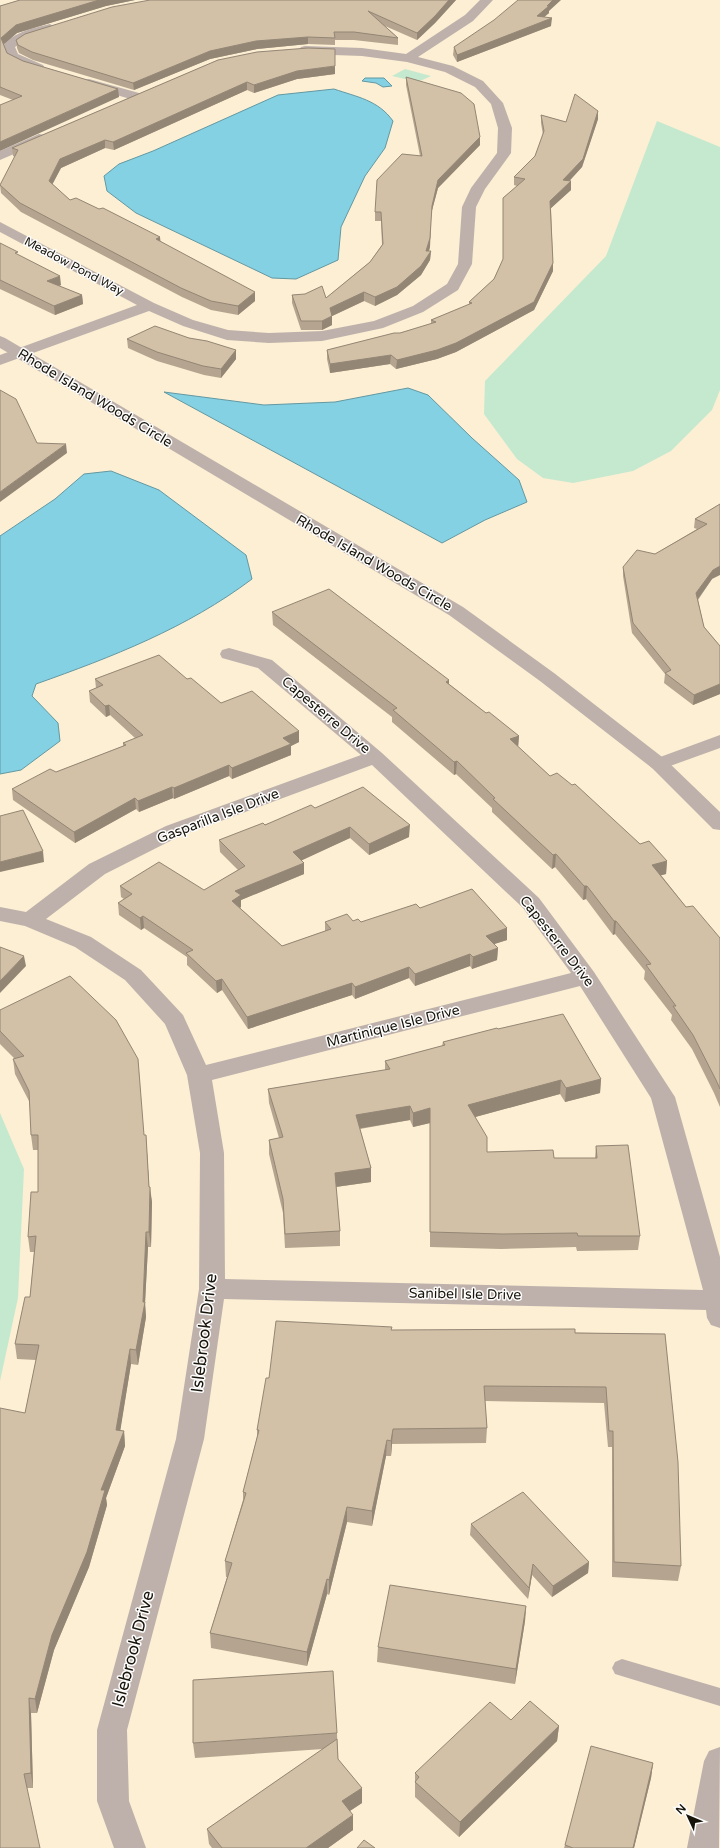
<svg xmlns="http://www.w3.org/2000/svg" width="720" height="1848" viewBox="0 0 720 1848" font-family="'Varela Round',sans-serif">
<rect width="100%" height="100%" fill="#fcefd3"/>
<path fill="#c5e9cf" d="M405,69L431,76L418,82L392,76Z
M657,121L720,147V390L712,410L671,451L633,471L573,483L543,478L517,459L484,414L485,381L606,256Z
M0,1113L24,1169L18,1298L0,1381Z"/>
<path fill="#84d1e4" stroke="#6398a2" d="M365,78H384L392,86L383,87L376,83L362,81Z
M334,89C357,97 378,100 393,121L385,148L365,176L341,227L338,260L296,279L272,278L136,213L107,191L104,176L119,164L153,151L278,95Z
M408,388L428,395L472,438L519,480L527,502L485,520L442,543L164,392L264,405L335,402Z
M111,471L159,490L246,555L252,579C187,628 112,657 36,684L32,696L58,723L60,741L21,770L0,774V536L55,499L84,474Z"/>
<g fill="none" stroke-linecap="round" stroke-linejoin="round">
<path fill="#beb1ab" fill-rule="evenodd" d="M622,1659L720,1688V1706L615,1674L612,1668L615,1662Z"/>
<path fill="#beb1ab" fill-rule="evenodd" d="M480,0H493L473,21L418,57L453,66L483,81L503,103L512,128L511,153L485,189L476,207L472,264L458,290L423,312L383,328L322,341L269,343L227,340L183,326L149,311L0,365V355L137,305L0,232V222L154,303L193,320L228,330L269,333L322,331L374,321L413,306L447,284L458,264L462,207L471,188L497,153L498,128L491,104L475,87L445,72L407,62L362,56L305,54L301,53L299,50L301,47L305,46L362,48L406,54L465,15Z
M50,24L56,28L54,31L25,40L15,47L18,54L43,65L45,68L43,71H35L8,59L3,46C13,32 34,28 50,24Z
M89,79L139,93L140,96L139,99L134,100L85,86L83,83L85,80Z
M39,134L44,135L46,138L44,141L0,160V151Z
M229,648L272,660L382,753L539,898L594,972L675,1097L720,1257V1328L711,1325L707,1318L706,1310L224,1299L204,1439L127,1730L129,1801L146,1848H114L97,1801V1730L176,1439L199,1289L200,1153L187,1075L165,1024L125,980L75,947L25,926L0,921V907L26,912L89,864L166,826L361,755L258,668L222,658L220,654L222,650ZM372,765L523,908L571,973L206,1065L183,1015L141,970L91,937L46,919L105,874L180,836ZM580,986L651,1098L703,1290L225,1279L224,1153L212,1080Z
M720,735V748L659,770L652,768L649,764L652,760Z
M720,1747L719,1848H687L704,1761L709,1751Z"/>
<path fill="#beb1ab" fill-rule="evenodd" d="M0,336L5,338L463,607L554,673L666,760L720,812V830L713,829L652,768L540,681L449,615L0,348Z"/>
</g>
<path fill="#b5a590" d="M20,0H135L106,6L17,33L3,44L7,53L23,61L118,89L119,97L13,100L0,95V6Z
M150,0H456L435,23L417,40L385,26L398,38V45L354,40H335V45L308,44L257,49L210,59L134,90L33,60L19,53L17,48L16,40Z
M549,11V13L544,17L551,26L457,62L453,55L454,47Z
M218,60L335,74L297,79L254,93L247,90L114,150L105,148L61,168L52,184L70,200L99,209L160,237V241L255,301L238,315L211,310L182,297L21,212L1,193L0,185L15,157L13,156L12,148Z
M406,77L480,137V145L438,188L431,214L430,247L429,251H431L430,260L421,275L397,295L375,306L364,301L332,316V325L322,330H301L292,303V295L326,298L370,262L382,245L381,221H375V212L420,156L406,85Z
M598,111V119L582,167L569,181L571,190L551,208L553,263V271L534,310L456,352L437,359L396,369L390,364L330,373L327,359V350L400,333L431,324V320L469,305V302L494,279L503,260V198L517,186L514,185V177L535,156L543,135L541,123V115L566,122Z
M0,243L61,285L59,286L82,295L83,304L55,315L0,289Z
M189,338L236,350V359L221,378L204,375L157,361L128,348L127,339Z
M720,504L712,579L698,600L704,627L720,646V694L693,705L664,683L665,674L632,633L623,576V567L655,554L697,529L694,528L695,519Z
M272,612L449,680V684L486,713L519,736L518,747L550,776L640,844L667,861L666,874L661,875L686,907L720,938V1107L714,1093L692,1049L671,1020L672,1015L644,979L645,971L615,934L613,935L586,899L583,900L555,867L552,869L492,812V808L456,774L454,775L392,722V717L273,625Z
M95,679H187L221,703L299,731V742L291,746V755L232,779L229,776L174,799L173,798L139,812L136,809L75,843L13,800L12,789L123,746V743L135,738L110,715L106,717L90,702L89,691L96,688Z
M315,808L409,837L369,855L350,838L301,860L304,863V874L241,900V907L240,908L282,946L325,931V922L353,921L361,922L420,908L507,928V940L494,944L498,948L497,960L472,969L470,966L415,986L409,978L355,999L352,995L248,1029L222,990L217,993L187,965V957L144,928L141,930L119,915L118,903L124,899L121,897L120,886L204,890L238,870L220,852L219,840Z
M0,1010L144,1135H146L149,1187L152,1202L151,1247H148L145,1303L146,1317L138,1365L131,1364L120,1430L124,1431L125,1446L106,1498L107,1505L89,1567L54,1650L37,1713H31L33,1788H27L0,1848L25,1413L36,1360L17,1359L15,1344L30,1297L34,1252H30L28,1237L38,1192V1150H33L31,1135L30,1103L15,1074L13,1059H15L0,1044Z
M498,1029L601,1079L600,1093L565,1102L560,1094L475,1117L487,1152L554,1158H595L596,1146L640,1236L638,1250L577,1251L576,1247L501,1249L430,1247V1123L413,1127L410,1120L360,1129L371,1168V1182L336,1187L340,1231V1246L285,1248L283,1213L269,1154V1140L279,1138L269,1103L268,1089L385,1070V1061L442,1046L443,1042Z
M392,1330L665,1334L681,1566L678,1581L612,1577V1447H608L604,1403L485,1401L487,1428L486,1443L392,1444L391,1456H386L372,1526L347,1522L329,1595L327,1594L307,1666L211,1648L210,1633L227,1577H226L225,1561L243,1500V1492L257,1437V1430L269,1378Z
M471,1524L589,1562L588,1573L552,1597L532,1575L528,1599L470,1535Z
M526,1606L525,1621L515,1684L377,1662L378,1647Z
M511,1720L559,1726L557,1741L459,1837L415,1797V1773Z
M337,1733L338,1759L362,1803L350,1811L353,1830L328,1848H212L209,1844L207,1829L323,1749L195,1758L193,1743Z
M653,1763L651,1778L634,1848H564L565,1845Z"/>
<path fill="#938675" d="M99,0H135L106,6L17,33L2,46L1,38L16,25Z
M449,0H456L435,23L417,40V33Z
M553,0H561L549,11V13L537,23V16Z
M552,18L551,26L457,62V55Z
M308,37V44L257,49L210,59L134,90L133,83L210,51L256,41Z
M335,66V74L297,79L254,93V85L297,71Z
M247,82V90L114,150L113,142Z
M118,89L119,97L0,151V142Z
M598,111V119L582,167L563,188V180Z
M480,137V145L438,188L431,214L430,247L427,257L431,251L430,260L421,275L397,295L375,306V297L432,206L438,180Z
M105,140V148L61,168L50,189L49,181L60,159Z
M571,181V190L550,209V201Z
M160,237L161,246L156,239Z
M553,263V271L534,310L456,352L437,359L396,369L397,360Z
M60,276L61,285L48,290L47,281Z
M255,292V301L238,315V306Z
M364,292V301L330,317V308Z
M82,295L83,304L55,315L54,306Z
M332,316V325L322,330V321Z
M236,350V359L221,378V369Z
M391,355L390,364L330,373V364Z
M66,444L67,453L0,502V492Z
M720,566V575L712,579L695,603L696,593L713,570Z
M449,680V693L446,682Z
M720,684V694L693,705L694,695Z
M109,705L110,715L106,717L105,706Z
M299,731V742L291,746V755L232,779V768L283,738Z
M519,736L518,748L510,739Z
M457,761L456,774L454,775V762Z
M229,765V776L174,799V788Z
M172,787L173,798L139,812L138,801Z
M135,798L136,809L75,843L74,832Z
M410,825L409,837L369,855V844Z
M350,827V838L294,864L293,852Z
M43,851L44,862L0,872V862Z
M556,854L555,867L552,869L553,855Z
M667,861L666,874L651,878L652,865Z
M304,863V874L241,900V907L232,913V901L235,891Z
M584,886H587L586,899L583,900Z
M143,916L144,928L141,930L140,918Z
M614,921H616L615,934L613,935Z
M507,928V940L485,947L486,936Z
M498,948L497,960L472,969L473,957Z
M470,954V966L415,986V974Z
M24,956L26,966L0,993V981Z
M409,967V978L355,999V987Z
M222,979V990L217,993L216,981Z
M352,983V995L248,1029L247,1017Z
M601,1079L600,1093L565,1102L566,1088Z
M561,1080L560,1094L468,1119V1105Z
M410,1106V1120L356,1129V1115Z
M430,1108V1123L413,1127V1113Z
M146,1135L150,1201V1187L152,1202L151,1247L149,1232Z
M371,1168V1182L335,1187V1173Z
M146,1232L148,1247L145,1303L146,1317L138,1365L136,1350L143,1302Z
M130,1349L131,1364L118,1445L116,1430Z
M393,1429L392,1444L391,1456V1441Z
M124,1431L125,1446L106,1498L107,1505L89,1567L54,1650L37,1713L35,1699L52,1635L101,1490Z
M387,1440L386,1456L372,1526V1511Z
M347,1507V1522L329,1595V1580Z
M589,1562L588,1573L552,1597L553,1586Z
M533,1564L532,1575L528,1599L529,1588Z
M327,1579V1594L307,1666V1652Z
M526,1606L525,1621L515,1684L516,1669Z
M29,1698L31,1713L33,1788L31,1773Z
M559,1726L557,1741L459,1837L460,1822Z
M653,1763L651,1778L634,1848H633Z
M362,1788V1803L342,1816V1801Z
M353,1815V1830L328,1848H306Z"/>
<path fill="#d2c0a7" stroke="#938675" d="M20,0H99L16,25L1,38L7,53L23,61L118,89L0,142V105L22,96L0,87V6Z
M150,0H449L435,16L417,33L368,11L398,38L354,32H334L335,38L308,37L256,41L210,51L133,83L32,52L18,45L16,40L25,34L112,7Z
M518,0H553L547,6H549L537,16L552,18L457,55L454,47L494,20Z
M308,48L335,49V66L297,71L254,85L247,82L113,142L105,140L60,159L49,181L70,200L76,198L99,209L103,208L160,237L156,239L255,292L238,306L211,301L181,288L20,203L0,185L18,150L12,148L218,60L257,52Z
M406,77L461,93L474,104L480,137L438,180L432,206L430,238L426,251H431L421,266L397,287L375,297L364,292L330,308L332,316L322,321H301L292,295L305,294L322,286L326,298L370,262L383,244L381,212H375L377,180L402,154L422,156Z
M575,94L598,111L583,159L563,180L571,181L550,201L553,263L534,302L456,343L437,350L397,360L391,355L330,364L327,350L394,333H400L436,322L431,320L472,303L469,302L494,279L503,259V198L525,179L514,177L535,156L544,131L541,115L566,122Z
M0,243L18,252L15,253L60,276L47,281L82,295L54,306L0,280Z
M155,326L189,338L207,341L236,350L221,369L203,366L157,352L127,339Z
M0,390L16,399L37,443L66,444L0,492Z
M720,504V566L713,570L696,593L704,627L720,646V684L694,695L665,673L671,670L633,623L623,567L637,550L655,554L707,524L695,519Z
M329,589L449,680L446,682L486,713L489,712L519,736L510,739L550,776L557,773L572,785L575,784L640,844L649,841L667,861L652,865L686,907L693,906L720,938V1089L716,1080L693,1035L673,1006H676L646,965L651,964L616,921H614L587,886H584L556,854L553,855L493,799L495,798L457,761L454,762L393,710L397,708L272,612Z
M159,655L187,679L191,678L221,703L252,691L299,731L283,738L291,744L232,768L229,765L174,788L172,787L138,801L135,798L74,832L12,789L50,769L56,772L126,745L123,743L143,735L109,705L105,706L89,691L103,685L95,679Z
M363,787L410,825L369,844L350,827L293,852L304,863L235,891L241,895L232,901L282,946L331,929L325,922L347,914L353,921L358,919L361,922L416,904L420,908L472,889L507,928L486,936L498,948L473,957L470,954L415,974L409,967L355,987L352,983L247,1017L222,979L216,981L186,953L193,950L143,916L140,918L118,903L132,894L120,886L159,862L204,890L245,866L219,840L263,823L265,825L311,805L315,808Z
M23,810L43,851L0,862V816Z
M0,947L24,956L0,981Z
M70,976L116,1020L138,1059L144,1135H146L149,1187H150L149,1232H146L143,1302H145L136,1350L130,1349L116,1430L124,1431L101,1490H105L87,1552L52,1635L35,1699L29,1698L31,1773L24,1774L40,1848H0V1408L25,1413L39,1345L15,1344L25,1297H30L36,1236L28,1237L31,1192H38V1135H31L29,1091L13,1059L24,1056L0,1031V1010Z
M563,1014L601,1079L566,1088L561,1080L468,1105L487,1137V1152L553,1150L554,1158H597L596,1146L628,1145L640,1236H578L577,1233L502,1234L430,1232V1108L413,1113L410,1106L356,1115L371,1168L335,1173L340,1231L285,1234L283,1199L269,1140L283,1137L268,1089L390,1069L385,1061L445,1045L443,1042L497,1028L498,1029Z
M276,1321L392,1327L391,1330L575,1329V1333L665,1334L678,1462L681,1566L614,1562L613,1431H609L606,1387L484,1386L487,1428L393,1429L391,1441L387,1440L372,1511L347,1507L329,1580L327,1579L307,1652L210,1633L232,1563L225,1561L246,1493L243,1492L259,1430H257L266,1378H269Z
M523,1492L589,1562L553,1586L533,1564L529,1588L471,1524Z
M390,1585L526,1606L516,1669L378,1647Z
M333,1671L337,1733L193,1743V1680Z
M530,1701L559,1726L460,1822L415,1782L419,1777L415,1773L490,1702L511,1720Z
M337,1739L338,1759L362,1788L342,1801L353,1815L306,1848H222L207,1829Z
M591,1746L653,1763L633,1848H573L565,1845Z
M364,1840L375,1848H357Z"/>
<g text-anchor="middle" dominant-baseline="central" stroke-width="3" stroke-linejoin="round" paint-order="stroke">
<g font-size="12" fill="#171309" stroke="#fdfdfd">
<text transform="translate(74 266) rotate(28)">Meadow Pond Way</text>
</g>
<g font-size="14" fill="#171309" stroke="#fdfdfd">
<text transform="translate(95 398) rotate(31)">Rhode Island Woods Circle</text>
<text transform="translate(374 563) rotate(30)">Rhode Island Woods Circle</text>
<text transform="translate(326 715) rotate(40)">Capesterre Drive</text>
<text transform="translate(218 816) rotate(-21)">Gasparilla Isle Drive</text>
<text transform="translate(557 941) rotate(52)">Capesterre Drive</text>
<text transform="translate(393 1026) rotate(-14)">Martinique Isle Drive</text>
<text transform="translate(465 1294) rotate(1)">Sanibel Isle Drive</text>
</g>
<g font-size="17" fill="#171309" stroke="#fdfdfd">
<text transform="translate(204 1333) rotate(-83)">Islebrook Drive</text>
<text transform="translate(133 1649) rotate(-75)">Islebrook Drive</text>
</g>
</g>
<g transform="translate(688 1816) rotate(314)" stroke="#fdfdfd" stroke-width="3" paint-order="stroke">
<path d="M0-3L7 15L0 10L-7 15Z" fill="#171309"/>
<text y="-6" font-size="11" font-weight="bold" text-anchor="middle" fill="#171309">N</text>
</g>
</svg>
